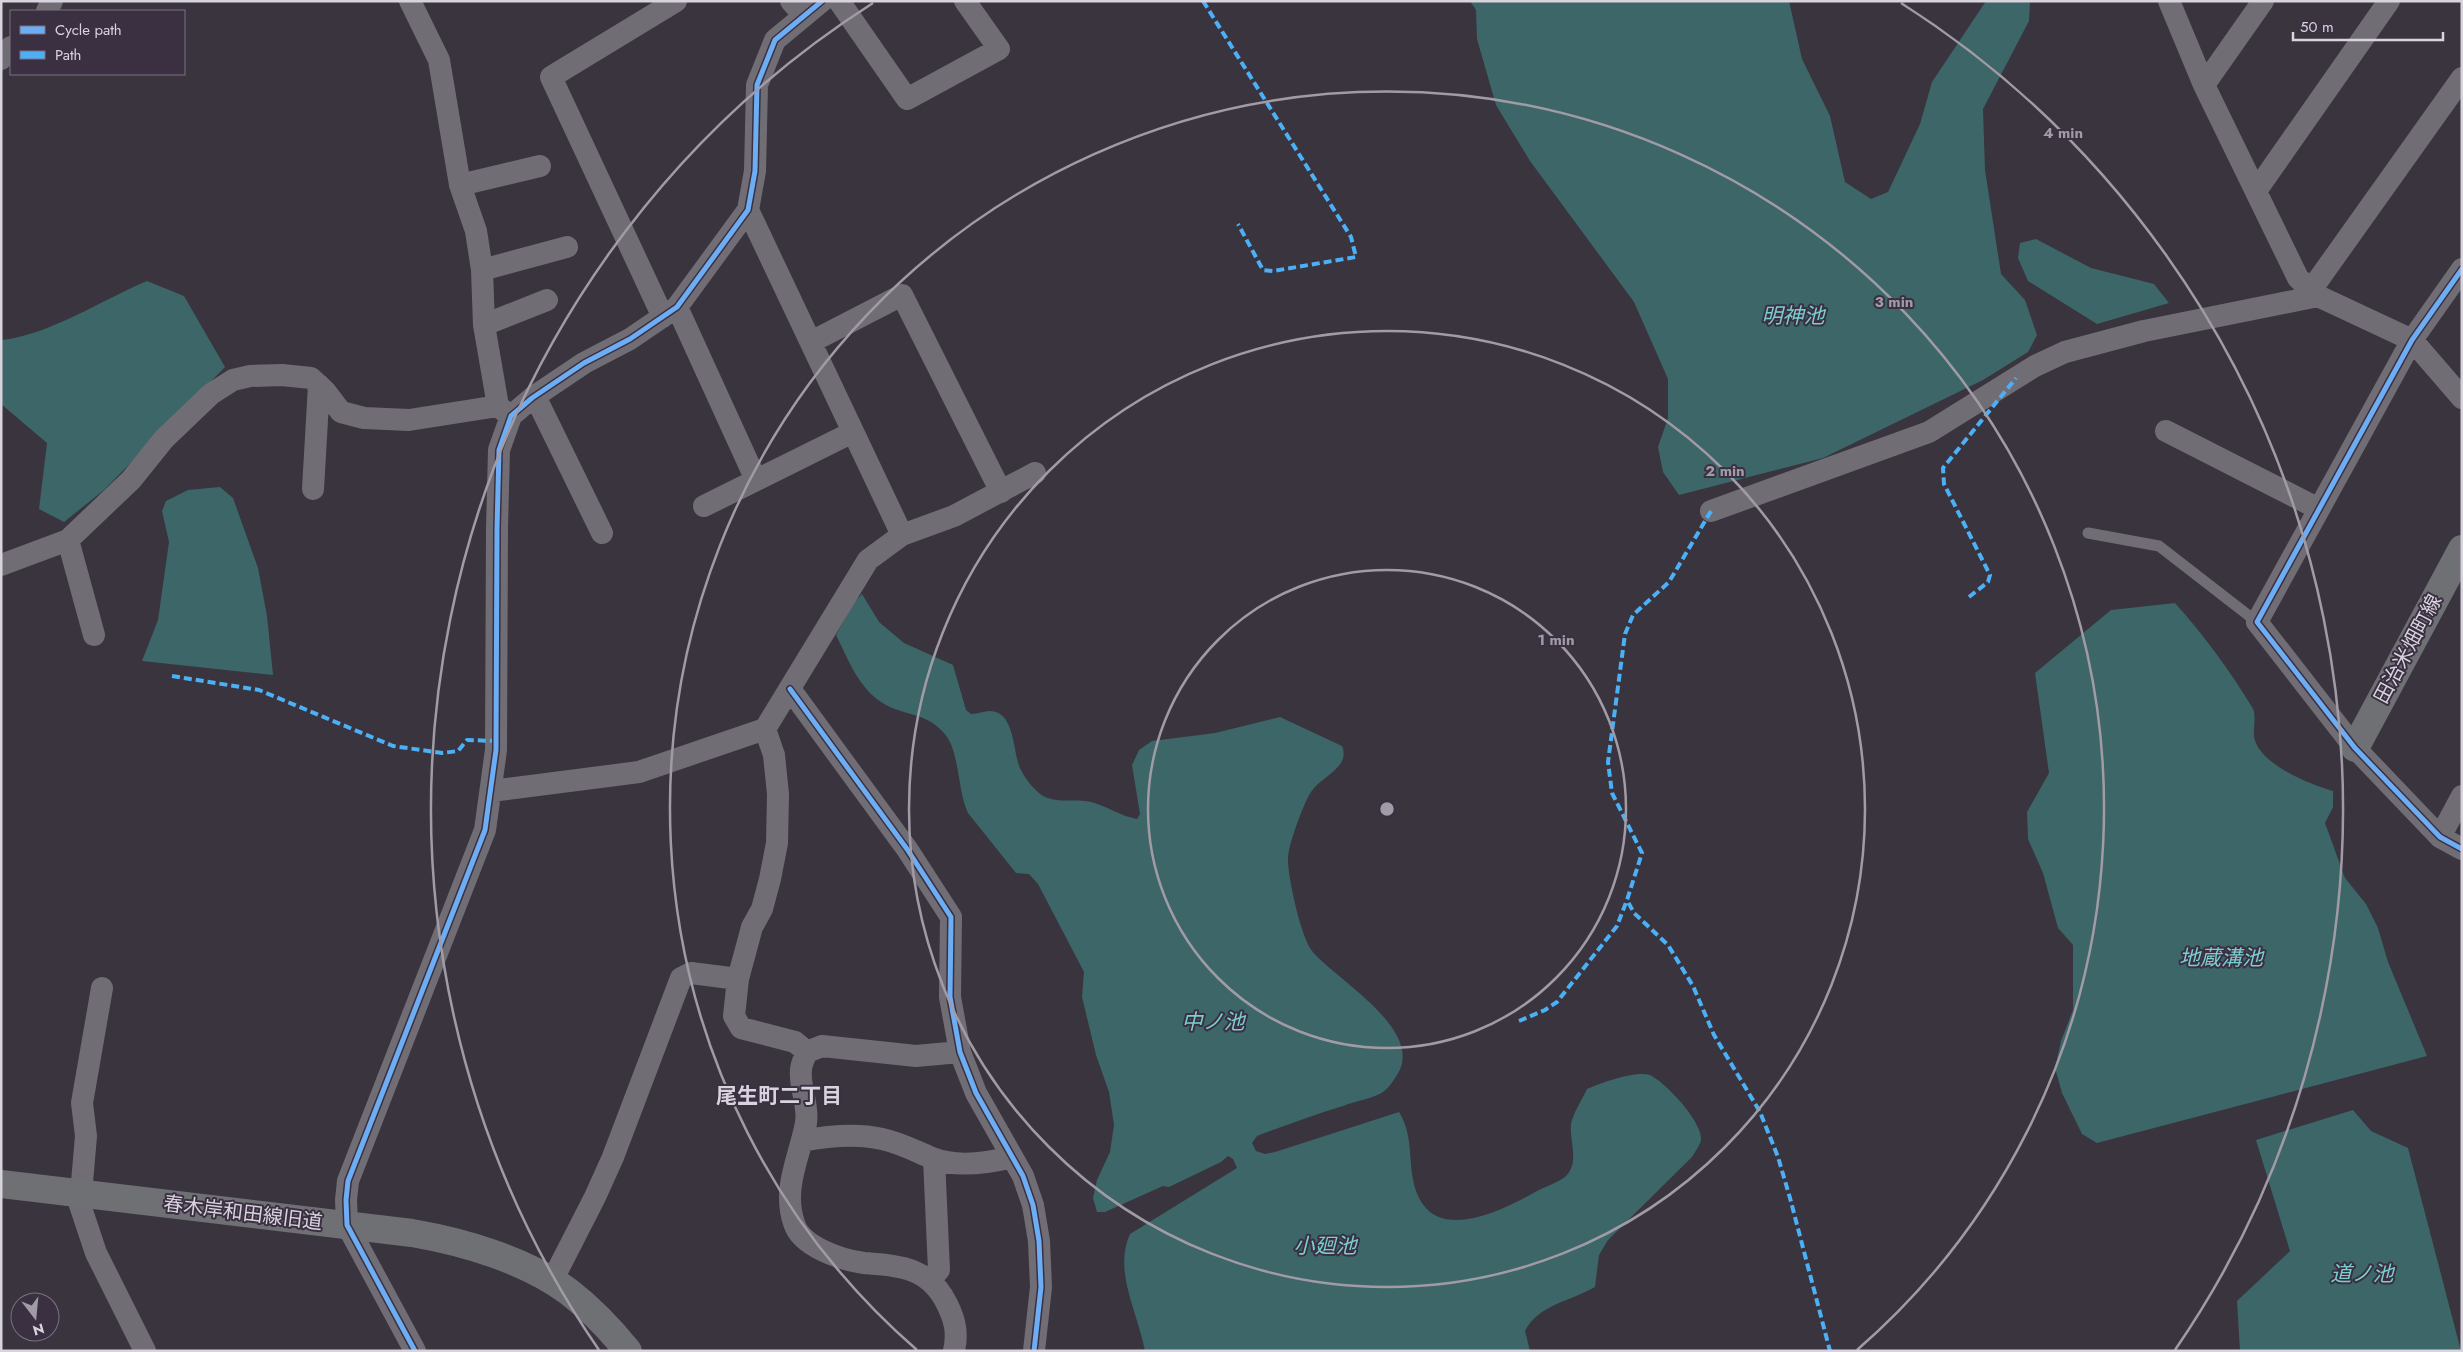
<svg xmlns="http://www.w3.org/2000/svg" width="2463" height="1352" viewBox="0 0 2463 1352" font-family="Jost,'Noto Sans JP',sans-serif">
<rect width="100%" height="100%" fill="#39343e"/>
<path fill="#3c6668" d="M1470,1H1789L1802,59L1830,116L1845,182L1871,199L1888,192L1920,124L1932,82L1986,1H2030L2029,21L1983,109L1985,170L2001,274L2025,300L2037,335L2028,352L1983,380L1823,458L1679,495L1663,472L1658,447L1668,418V379L1634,302L1530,161L1496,105L1477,39L1476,10Z
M2036,239L2091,268L2154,284L2169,303L2097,324L2028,281L2018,258L2020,243Z
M147,281L184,296L225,367L104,490L64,522L39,509L47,443L1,404V340C47,336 104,299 147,281Z
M220,487L233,498L258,568L267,616L273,675L142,661L158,620L169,542L162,511L166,501L188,490Z
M862,594L879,622L904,643L953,665L966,710L971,714C978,714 984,711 990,711C1015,711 1013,753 1020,768C1024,777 1031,786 1039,793C1053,805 1074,798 1091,802C1107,806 1120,816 1137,819L1140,814L1132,765L1139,750L1152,741L1215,733L1280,717L1342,746C1351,768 1321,776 1311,792C1304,802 1287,848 1288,860C1288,878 1301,937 1312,951C1336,980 1426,1030 1397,1075C1394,1080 1388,1089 1383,1092C1372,1099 1355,1101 1343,1106C1314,1115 1286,1125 1257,1136L1252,1143L1256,1151L1265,1154L1275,1152L1399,1112C1417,1140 1404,1175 1422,1203C1447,1241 1510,1206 1539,1190C1547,1186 1559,1182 1566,1176C1580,1162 1569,1140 1571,1124C1573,1113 1582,1100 1587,1089C1601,1083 1635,1070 1650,1075C1665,1082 1703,1122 1701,1140C1700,1145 1695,1152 1692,1157L1608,1240L1599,1255L1595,1287C1571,1301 1538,1305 1525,1331L1530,1351H1145C1138,1313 1113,1271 1130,1234L1237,1168L1233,1159L1228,1156L1221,1162L1169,1187L1163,1186L1105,1212H1097L1093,1198L1097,1180L1110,1152L1114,1125L1109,1092L1096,1055L1082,997L1084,972L1038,884L1029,874L1016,873L968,813C957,790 960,750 944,733C925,712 906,716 886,705C859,690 849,661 836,635L853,603Z
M2175,603C2204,635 2230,671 2252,707C2257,715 2253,728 2254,737C2259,764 2309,784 2333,791V807L2325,823L2345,878L2366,904L2378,928L2388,962L2427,1056L2097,1143L2082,1134L2062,1093L2055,1068L2061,1041L2073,1010V945L2058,928L2043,873L2028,839L2027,812L2049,773L2035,673L2111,610Z
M2353,1110L2371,1131L2408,1148L2461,1351H2240L2237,1301L2290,1251L2256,1140Z"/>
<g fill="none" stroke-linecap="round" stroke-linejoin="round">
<path stroke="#716d75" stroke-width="11" d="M2088,533L2159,546L2257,622"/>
<path stroke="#716d75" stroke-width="22" d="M410,1L439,60L460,185L476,231L482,270L484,325L498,406L510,416
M791,1L804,16
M839,1L907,99L999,49L965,1
M2169,1L2204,85L2298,278L2318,296L2412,340L2462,398
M47,11L52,1
M1,59L11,47
M2204,85L2263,1
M460,185L540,166
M2256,191L2389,1
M748,210L902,535
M2462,269L2412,340L2257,622L2355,748L2440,837L2462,849
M482,270L567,247
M2311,290L2462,78
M677,307L756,480
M663,317L551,77L676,1
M484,325L547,300
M811,342L902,295L1001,492
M535,396L602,533
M2166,431L2319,509
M313,489L319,385
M704,506L853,432
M1711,511L1929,432L2035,366L2065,352L2144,331L2318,296
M68,540L94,635
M1,565L68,540L131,480L164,439L211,394L233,380L250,376L282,375L311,378L325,391L341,412L364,418L409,420L498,406
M790,689L907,849L951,917L950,997L960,1052L976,1093L1023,1176L1033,1205L1039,1241L1041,1287L1034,1351
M765,729L774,755L778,794L777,843L770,879L762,909L752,927L738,979L734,1016L741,1028L795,1042L807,1052
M491,791L639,772L765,729L868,560L902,535L954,516L1035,473
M2440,837L2462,796
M802,1141C828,1136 856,1133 882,1139C901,1143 915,1151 932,1158C957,1168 988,1163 1012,1157
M76,1193L96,1253L145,1351
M81,1194L86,1136L82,1103L102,988
M930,1280L939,1270L934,1159
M552,1281L595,1197L613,1157L681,978L691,973L738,979
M415,1351L347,1225L346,1200L348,1181L485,830L496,750L497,528L499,450L511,416L532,398L584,363L630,339L677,307L748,210L755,171L757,85L775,40L822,1
M954,1351C958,1333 955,1320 947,1304C929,1267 900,1266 864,1263C842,1260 801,1247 794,1223C782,1188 800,1156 806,1123C809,1105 799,1087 801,1070C801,1064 805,1057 807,1052L822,1046L916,1056L960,1052"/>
<path stroke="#6f7074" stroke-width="28" d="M2355,748L2462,549
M1,1184L412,1233C464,1242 526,1260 569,1292C591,1309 610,1329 628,1351"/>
<path stroke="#4cb0f7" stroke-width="4" stroke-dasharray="8 4" stroke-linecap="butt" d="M1203,1L1351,237L1356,257L1273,271L1263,270L1238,224
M1711,511L1669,582L1633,615L1625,634L1608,762L1612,793L1642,853L1627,900L1634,913L1668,945L1693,986L1714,1035L1760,1112L1778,1157L1790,1198L1830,1351
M1969,597L1988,582L1990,575L1944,484L1943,468L2016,378
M172,676L259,690L393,746L442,753L458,751L467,740L496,741
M1519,1021L1545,1010L1557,1002L1617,926L1627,900"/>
<defs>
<path id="cycleway" d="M2462,269L2412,340L2257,622L2355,748L2440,837L2462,849
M790,689L907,849L951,917L950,997L960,1052L976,1093L1023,1176L1033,1205L1039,1241L1041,1287L1034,1351
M415,1351L347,1225L346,1200L348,1181L485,830L496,750L497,528L499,450L511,416L532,398L584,363L630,339L677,307L748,210L755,171L757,85L775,40L822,1"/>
</defs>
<use href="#cycleway" stroke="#3a3042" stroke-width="8"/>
<use href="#cycleway" stroke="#6dadf4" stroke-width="5"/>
</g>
<g fill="none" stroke="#a19ba6" stroke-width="2.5">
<circle cx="1387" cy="809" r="239"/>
<circle cx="1387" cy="809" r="478"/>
<path d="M917 1350A717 717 0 1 1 1857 1350"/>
<path d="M599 1350A956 956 0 0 1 873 3M1901 3A956 956 0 0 1 2175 1350"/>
</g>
<g text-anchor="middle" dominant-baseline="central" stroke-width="4" stroke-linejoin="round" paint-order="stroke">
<g font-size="20" fill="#d9d3de" stroke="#3a3042">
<text transform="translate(2408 649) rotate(-62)">田治米畑町線</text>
<text transform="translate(243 1213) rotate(7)">春木岸和田線旧道</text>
</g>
<g font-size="21" font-style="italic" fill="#7bced0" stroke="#3a3042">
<text x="1793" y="316">明神池</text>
<text x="2221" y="958">地蔵溝池</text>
<text x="1213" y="1022">中ノ池</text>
<text x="1325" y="1246">小廻池</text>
<text x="2362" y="1274">道ノ池</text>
</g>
<g font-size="21" font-weight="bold" fill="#d9d3de" stroke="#3a3042">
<text x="779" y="1096">尾生町二丁目</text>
</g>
</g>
<circle cx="1387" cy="809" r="8" fill="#a19ba6" stroke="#3a3042" stroke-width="2.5"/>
<g font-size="15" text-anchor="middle" font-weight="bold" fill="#a19ba6" stroke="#3a3042" stroke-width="4" stroke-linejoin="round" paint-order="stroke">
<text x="2063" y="138">4 min</text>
<text x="1894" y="307">3 min</text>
<text x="1725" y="476">2 min</text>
<text x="1556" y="645">1 min</text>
</g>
<rect width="2463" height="1352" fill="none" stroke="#d9d3de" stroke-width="5"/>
<rect x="10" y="10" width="175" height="65" fill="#3a3042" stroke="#7a7180"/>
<rect x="20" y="26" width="25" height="8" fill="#6dadf4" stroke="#7a7180"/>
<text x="55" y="35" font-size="15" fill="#d9d3de">Cycle path</text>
<rect x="20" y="51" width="25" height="8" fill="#4cb0f7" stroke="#7a7180"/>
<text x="55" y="60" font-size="15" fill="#d9d3de">Path</text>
<g transform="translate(35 1317) rotate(164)"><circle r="24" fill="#3a3042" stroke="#7a7180"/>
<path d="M0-4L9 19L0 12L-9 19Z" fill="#a19ba6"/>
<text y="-8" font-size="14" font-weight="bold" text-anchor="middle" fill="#d9d3de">N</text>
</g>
<path d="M2293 32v8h150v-8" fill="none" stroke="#d9d3de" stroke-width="2.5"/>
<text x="2300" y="32" font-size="15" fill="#d9d3de" stroke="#3a3042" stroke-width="4" paint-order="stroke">50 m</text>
</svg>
